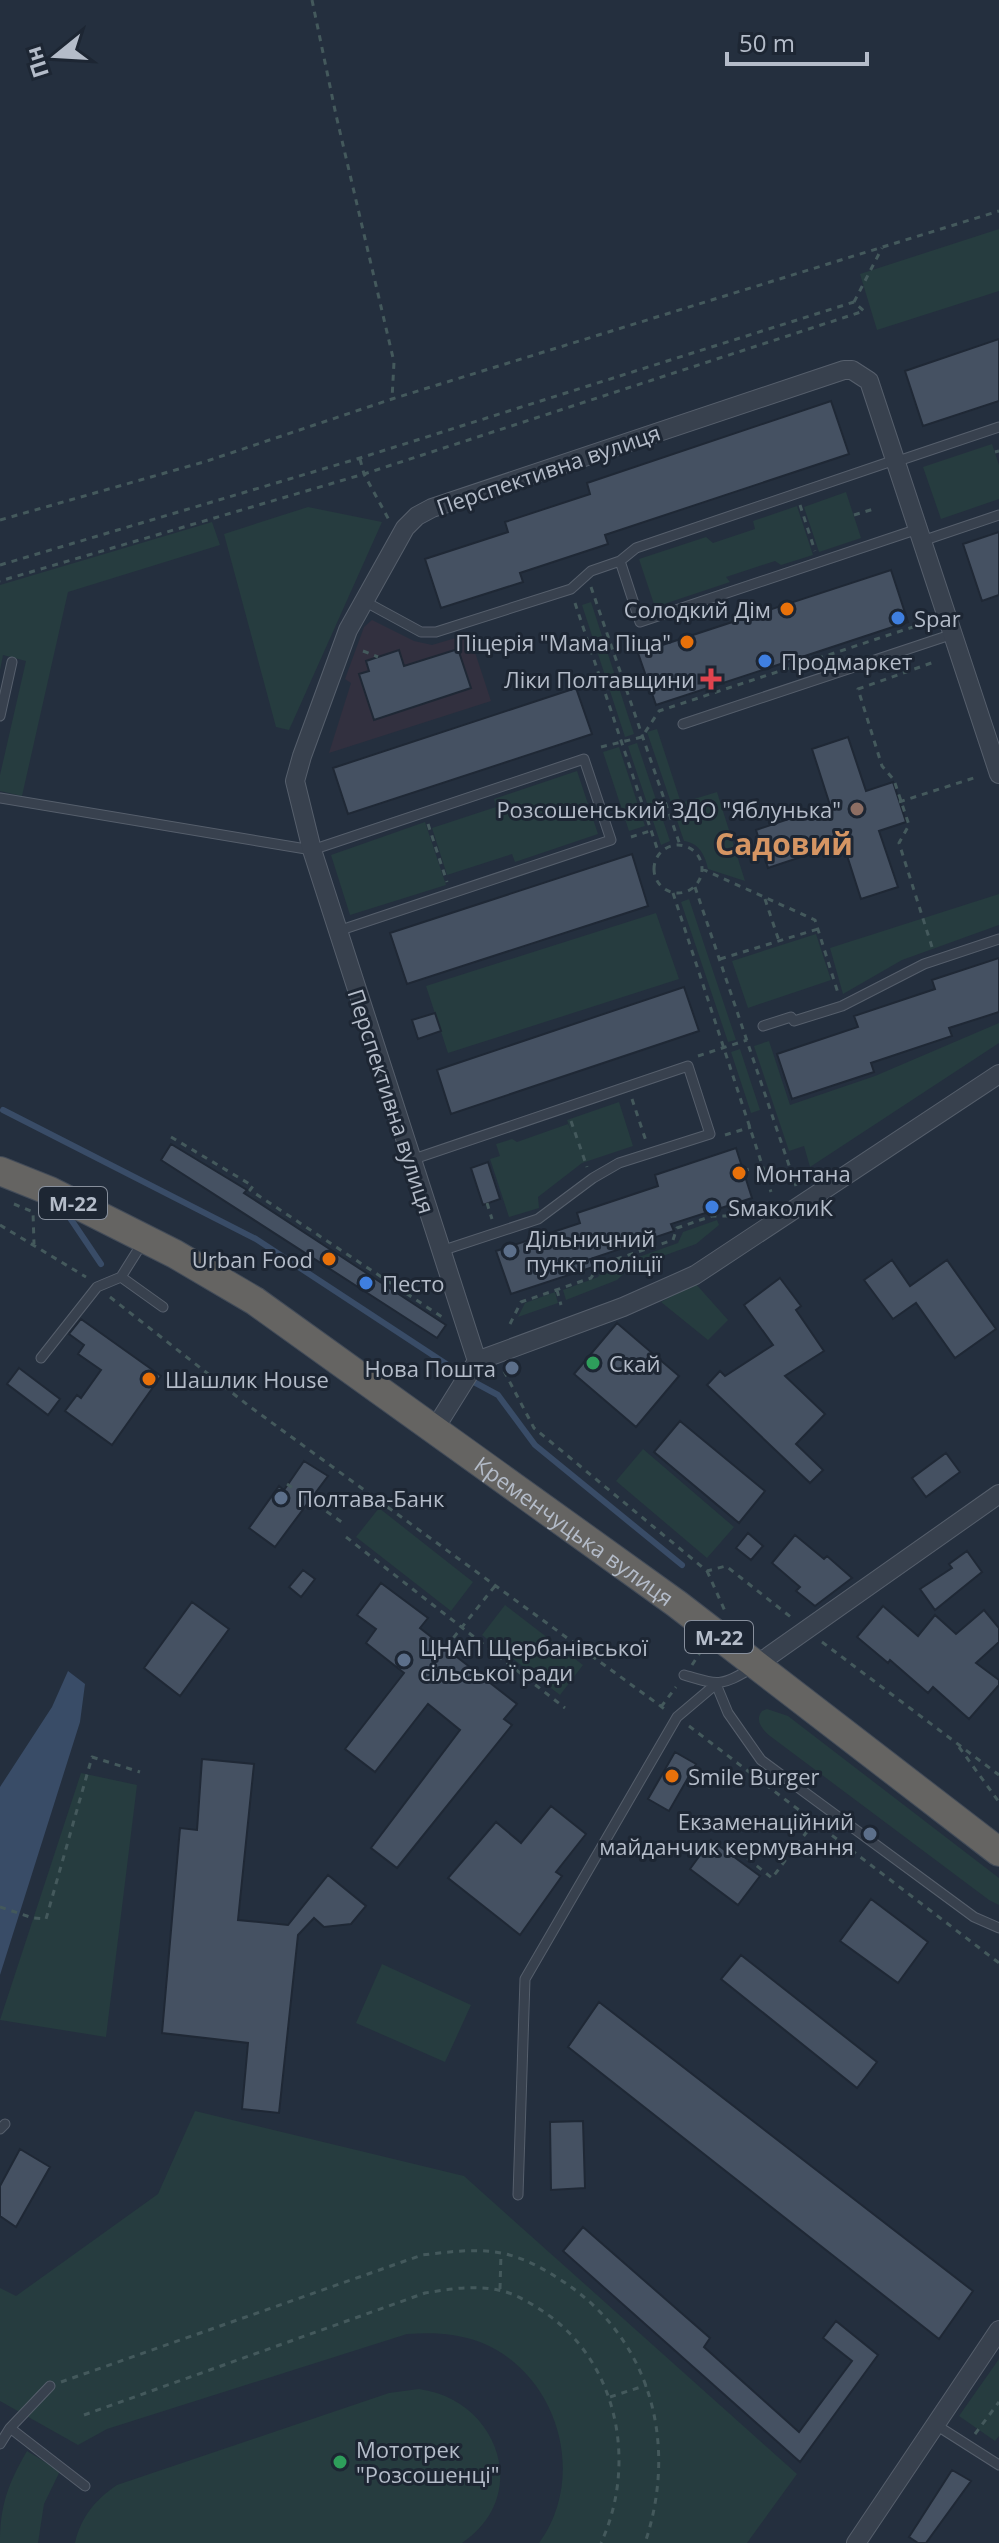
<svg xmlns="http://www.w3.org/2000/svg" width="999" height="2543" viewBox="0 0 999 2543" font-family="'Open Sans',sans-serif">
<rect width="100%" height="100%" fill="#242f3e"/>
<path fill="#32303f" d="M372,620L414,641L432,645L469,634L491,701L329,753L351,683L345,679L364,627Z"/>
<path fill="#263c3f" d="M999,229V291L877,330L860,274Z
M992,444L999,465V499L941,519L923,467Z
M846,492L861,538L819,552L804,507Z
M797,506L813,555L781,565L775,561L726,577L730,582L655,607L639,559L706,537L713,543L755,529L753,521Z
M308,507L382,522L289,730L276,727L224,534Z
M212,522L220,545L68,592L22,796L0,791V775L26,661L3,655L0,670V585Z
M591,602L634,734L625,737L582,605Z
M657,729L681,803L717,792L745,881L708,869C705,855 699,843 684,841L647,732Z
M637,743L670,841L661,845L628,746Z
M619,747L645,826L629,831L603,752Z
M577,771L598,834L515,862L512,854L447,875L432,828L496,807L494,799Z
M425,822L446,885L350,915L331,855Z
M999,894V925L902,960L843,994L830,948Z
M689,899L736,1040L728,1042L681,902Z
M656,913L679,979L448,1053L426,986Z
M816,934L831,980L748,1008L732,961Z
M999,1023V1043L810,1167L804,1146L789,1151L754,1046L769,1041L790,1105L875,1076Z
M740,1049L760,1110L751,1113L731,1052Z
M619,1102L633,1146L582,1163L538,1197L539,1208L509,1217L490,1159L500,1156L496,1144L512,1139L517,1142L568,1124L573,1136L567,1120Z
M717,1220L719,1225L696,1244L641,1264L636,1258L678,1243L683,1232Z
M626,1263L631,1267L617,1280L566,1300L563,1290L598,1277L602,1270Z
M695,1283L728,1320L708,1340L661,1302Z
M555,1292L558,1303L518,1317L525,1303Z
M643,1449L734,1527L707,1558L616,1481Z
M379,1508L473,1582L451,1611L356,1537Z
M505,1605L583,1665L560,1695L482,1635Z
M767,1709L788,1716L999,1878V1905L989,1900L770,1736C763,1730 754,1721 762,1711Z
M81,1773L137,1785L106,2037L0,2020Z
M382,1964L471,2005L445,2062L356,2023Z
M195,2111L464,2176L797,2474L747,2543H539C588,2476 558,2373 480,2342C456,2333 432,2332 407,2334L107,2429L78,2445L0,2401V2288L16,2296L158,2194Z
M999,2359V2436L995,2441L959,2416Z
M419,2389C499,2400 532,2496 462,2543H75C81,2517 95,2500 117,2485L389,2393Z
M27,2451L60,2471L44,2504L38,2543H0C0,2505 8,2484 27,2451Z"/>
<path fill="#394c67" d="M68,1671L85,1684L80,1722L0,1975V1787L52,1707Z"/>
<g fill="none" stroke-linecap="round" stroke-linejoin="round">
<path stroke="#394c67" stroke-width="6" d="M3,1110L256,1239L457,1371
M68,1215L101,1264
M472,1381L498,1395L535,1445L682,1565"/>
</g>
<path fill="#455162" stroke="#1f2835" stroke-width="2" d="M999,339V401L923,426L905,371Z
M831,401L849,454L605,535L608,544L520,573L523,582L441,608L425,559L508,532L505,522L590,494L587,483Z
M999,532V595L982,601L963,544Z
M891,570L908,622L656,705L638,653Z
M458,649L471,688L374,720L359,674L369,671L366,661L399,650L404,666Z
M576,688L592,734L348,814L333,768Z
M848,737L866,791L893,782L906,822L879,831L898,887L861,899L843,843L768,868L756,830L830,805L812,749Z
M632,854L648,906L407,984L390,933Z
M999,958V1012L949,1028L952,1036L871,1063L874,1072L792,1099L777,1054L858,1027L854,1016L935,989L932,980Z
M684,987L699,1031L451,1114L437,1070Z
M435,1013L441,1031L418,1039L412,1020Z
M171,1144L247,1190L244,1193L446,1325L437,1338L161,1160Z
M736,1148L752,1198L671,1224L674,1231L590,1259L593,1267L511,1294L496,1251L580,1223L577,1213L658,1186L655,1175Z
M488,1162L500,1199L483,1205L471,1168Z
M892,1260L910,1286L947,1260L996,1329L955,1358L916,1303L893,1319L864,1280Z
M780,1278L801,1306L796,1310L824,1351L785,1376L825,1414L796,1444L823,1470L810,1483L707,1385L720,1371L725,1376L773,1345L744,1305Z
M81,1319L161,1376L112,1445L65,1411L77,1395L81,1398L101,1370L78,1354L84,1345L69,1334Z
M617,1323L679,1376L636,1427L574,1374Z
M19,1368L60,1399L48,1415L7,1384Z
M680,1421L765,1491L739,1523L654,1452Z
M946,1453L960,1472L926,1497L912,1478Z
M304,1461L328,1476L275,1547L249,1528L279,1486L284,1490Z
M748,1533L763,1546L751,1560L736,1548Z
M795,1535L824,1559L827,1556L852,1578L815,1606L796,1591L800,1587L772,1563Z
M967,1551L982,1572L935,1610L920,1589L952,1568L949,1564Z
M303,1570L315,1579L301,1597L289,1587Z
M381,1583L428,1618L420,1628L517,1704L504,1719L512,1725L397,1868L371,1848L460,1730L428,1704L375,1772L345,1749L404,1673L366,1643L376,1629L357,1615Z
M192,1602L229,1629L180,1696L144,1668Z
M883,1606L918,1636L935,1615L956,1634L984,1610L999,1628V1642L976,1663L999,1680V1685L969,1719L933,1687L928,1693L890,1660L888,1663L857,1637Z
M675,1752L696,1764L669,1811L648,1799Z
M202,1759L254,1764L238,1920L288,1925L328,1875L366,1906L351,1924L324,1927L314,1918L298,1935L279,2113L242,2109L248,2043L162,2033L180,1828L197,1830Z
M551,1806L586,1834L556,1872L562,1876L520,1935L448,1878L496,1822L521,1843Z
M711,1840L760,1876L738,1905L690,1869Z
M871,1899L928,1942L898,1983L840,1941Z
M741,1955L877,2062L857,2088L721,1979Z
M599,2002L973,2291L939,2339L568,2047Z
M583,2121L585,2188L551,2190L550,2122Z
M20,2149L50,2167L16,2227L0,2216V2186Z
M583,2227L710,2338L704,2347L799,2432L852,2361L823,2338L836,2321L878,2355L800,2462L563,2251Z
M952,2470L971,2481L926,2543H918L909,2537Z"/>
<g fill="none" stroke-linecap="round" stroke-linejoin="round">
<defs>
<path id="service" d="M895,462L999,427
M922,541L999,515
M620,561L640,622L918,529
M364,601L421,632H436L571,589L591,571L620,561L636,548L895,460
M0,716L12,662
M683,724L953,634
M0,798L312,850L584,759L611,840L338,931
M763,1026L791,1017L794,1021L842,1006L924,964L999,939
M411,1160L688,1066L710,1134L619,1163L593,1178L538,1219L441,1251
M121,1277L163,1307
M41,1358L97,1287L121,1277L143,1242
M684,1675C719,1685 720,1687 752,1668
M0,2129L5,2124
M518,2195L525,1979L677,1717L716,1684L728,1713L761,1760L974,1917L999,1928
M936,2425L999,2465
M10,2428L85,2486
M0,2444L10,2428L50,2386"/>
<path id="minor" d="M477,1361L312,850L295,781L302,756L348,630L405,528L417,516L432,508L844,370H852L869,381L999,774
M434,1430L477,1361L623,1307L695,1275L999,1074
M755,1666L999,1494
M856,2543L999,2330"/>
<g id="trunk">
<path id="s1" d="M0,1171L50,1191L175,1254L255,1301L677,1604L999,1852"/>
</g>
</defs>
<use href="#service" stroke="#565f6c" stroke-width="11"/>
<use href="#minor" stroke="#565f6c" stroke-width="20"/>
<use href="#trunk" stroke="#434c59" stroke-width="30"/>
<path stroke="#44595c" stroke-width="3" stroke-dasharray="6 6" stroke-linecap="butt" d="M312,0L336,115L394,362L392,399
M854,302L882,248
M995,452L999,451
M360,459L364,474L389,520
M800,505L815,551
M854,515L877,508
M0,520L207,461L392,399L999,211
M0,565L360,458L854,302L864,311L364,474L0,581
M591,587L680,845
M575,603L659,854
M363,651L378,657
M601,747L642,737L659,711L928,622
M899,802L977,777
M428,824L447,882
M631,837L650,831
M654 869a24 24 0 1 1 48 0a24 24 0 1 1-48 0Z
M702,869L815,920L838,993
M695,887L796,1186
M673,893L771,1192
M765,899L779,941
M932,947L899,843L909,825L894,780L882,766L858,689L937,661
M720,959L818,929
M698,1056L747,1040
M632,1099L646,1141
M571,1121L587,1167
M725,1135L751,1127
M171,1137L253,1186L250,1190L445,1319
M743,1171L763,1165
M487,1203L492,1219
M14,1204L33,1212L34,1244
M0,1225L86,1277
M631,1254L637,1274
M557,1290L561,1305
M110,1297L249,1406L666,1710
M510,1324L521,1302L591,1278L599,1265L673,1240L677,1228L712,1216H730
M504,1371L534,1428L707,1571L726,1566L792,1618
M287,1484L346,1525
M346,1537L565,1708
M707,1571L725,1611
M822,1642L999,1775
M446,1647L495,1586
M692,1665L701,1651
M661,1707L676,1687
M689,1726L999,1963
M959,1747L999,1802
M738,1851L772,1878L815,1821
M0,1907L33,1918L46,1919L92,1757L140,1772
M500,2289L501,2253
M61,2382L422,2255C448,2252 475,2248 501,2253C521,2257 539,2266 556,2277C650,2334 679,2442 645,2543
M610,2397L647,2385
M84,2415L425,2293C449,2289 473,2285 498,2290C515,2293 532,2304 547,2314C619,2365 637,2465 601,2543
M975,2434L999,2402"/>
<use href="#service" stroke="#38414e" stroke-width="9"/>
<use href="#minor" stroke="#38414e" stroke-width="18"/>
<use href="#trunk" stroke="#656462" stroke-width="28"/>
</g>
<g fill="#e8710a" stroke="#1d2633" stroke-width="3">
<circle cx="787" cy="609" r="8"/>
<circle cx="687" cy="642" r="8"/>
<circle cx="739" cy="1173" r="8"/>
<circle cx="329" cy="1259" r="8"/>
<circle cx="149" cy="1379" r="8"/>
<circle cx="672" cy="1776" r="8"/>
</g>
<g fill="#3f7fe0" stroke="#1d2633" stroke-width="3">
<circle cx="898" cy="618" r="8"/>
<circle cx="765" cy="661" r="8"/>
<circle cx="712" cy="1207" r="8"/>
<circle cx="366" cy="1283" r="8"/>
</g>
<path fill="#e0444e" stroke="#1d2633" stroke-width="3" d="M707 667h8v8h8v8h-8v8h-8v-8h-8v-8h8z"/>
<circle fill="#8d6e63" stroke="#1d2633" stroke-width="3" cx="857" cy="809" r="8"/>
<g fill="#5c6f8a" stroke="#1d2633" stroke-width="3">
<circle cx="510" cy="1251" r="8"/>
<circle cx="512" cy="1368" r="8"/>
<circle cx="281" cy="1498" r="8"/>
<circle cx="404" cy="1660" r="8"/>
<circle cx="870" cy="1834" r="8"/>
</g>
<g fill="#2e9e5b" stroke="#1d2633" stroke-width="3">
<circle cx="593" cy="1363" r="8"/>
<circle cx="340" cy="2462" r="8"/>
</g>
<g text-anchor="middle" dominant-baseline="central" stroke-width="6" stroke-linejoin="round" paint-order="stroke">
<g fill="#1d2633" stroke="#878f9c" stroke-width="2">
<rect x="39" y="1187" width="68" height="32" rx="6"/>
<rect x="685" y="1621" width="68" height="32" rx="6"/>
</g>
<g font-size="20" font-weight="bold" fill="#b4bcc9">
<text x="73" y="1203">М-22</text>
<text x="719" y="1637">М-22</text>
</g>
<g font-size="22" fill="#b4bcc9" stroke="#1d2633">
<text transform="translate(548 469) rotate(-19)">Перспективна вулиця</text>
<text transform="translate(392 1101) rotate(72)">Перспективна вулиця</text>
<text stroke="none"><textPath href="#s1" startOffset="680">Кременчуцька вулиця</textPath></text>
</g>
<g font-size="22" fill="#b4bcc9" stroke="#1d2633" text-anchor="start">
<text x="771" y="609" text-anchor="end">Солодкий Дім</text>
<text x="914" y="618">Spar</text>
<text x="671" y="642" text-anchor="end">Піцерія "Мама Піца"</text>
<text x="781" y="661">Продмаркет</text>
<text x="695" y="679" text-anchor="end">Ліки Полтавщини</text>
<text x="841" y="809" text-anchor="end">Розсошенський ЗДО "Яблунька"</text>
<text x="755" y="1173">Монтана</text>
<text x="728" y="1207">SмаколиК</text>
<text x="526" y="1238">Дільничний<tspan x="526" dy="25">пункт поліції</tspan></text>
<text x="313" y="1259" text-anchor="end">Urban Food</text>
<text x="382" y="1283">Песто</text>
<text x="609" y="1363">Скай</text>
<text x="496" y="1368" text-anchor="end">Нова Пошта</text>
<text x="165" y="1379">Шашлик House</text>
<text x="297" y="1498">Полтава-Банк</text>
<text x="420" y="1647">ЦНАП Щербанівської<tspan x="420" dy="25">сільської ради</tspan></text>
<text x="688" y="1776">Smile Burger</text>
<text x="854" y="1821" text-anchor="end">Екзаменаційний<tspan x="854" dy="25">майданчик кермування</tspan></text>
<text x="356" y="2449">Мототрек<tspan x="356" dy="25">"Розсошенці"</tspan></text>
</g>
<g font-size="30" font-weight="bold" fill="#d59563" stroke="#1d2633">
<text x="784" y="843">Садовий</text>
</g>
</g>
<g transform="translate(56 56) rotate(252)" stroke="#1d2633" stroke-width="6" paint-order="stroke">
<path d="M0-6L14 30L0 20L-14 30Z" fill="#b4bcc9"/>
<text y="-12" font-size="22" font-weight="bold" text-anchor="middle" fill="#b4bcc9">Пн</text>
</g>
<path d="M727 52v12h140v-12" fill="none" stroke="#b4bcc9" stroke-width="4"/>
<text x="739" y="52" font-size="24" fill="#b4bcc9" stroke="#1d2633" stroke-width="6" paint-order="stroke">50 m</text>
</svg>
